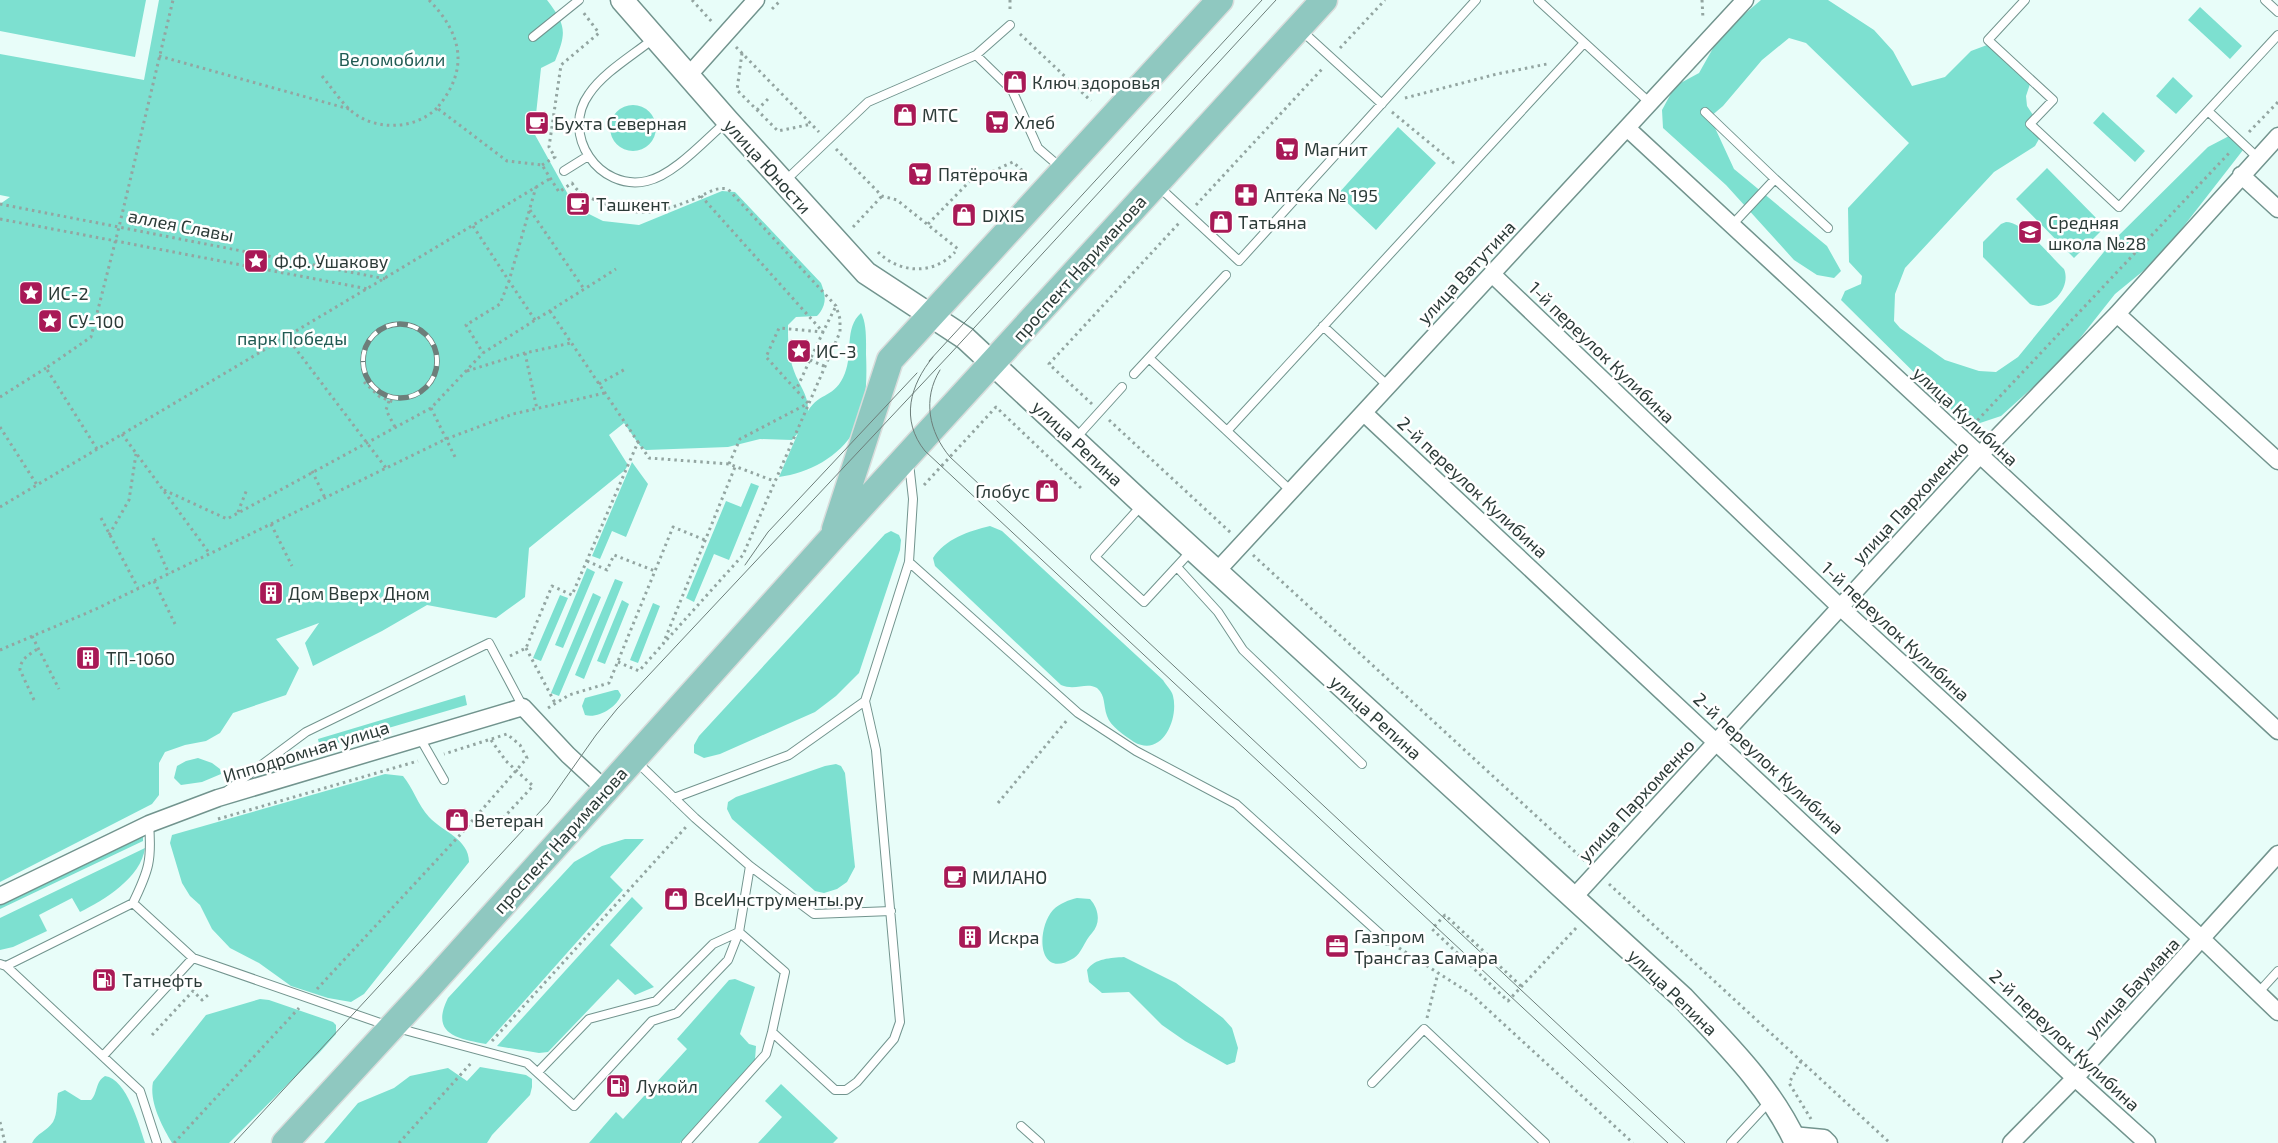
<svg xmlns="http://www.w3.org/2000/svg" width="2278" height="1143" viewBox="0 0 2278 1143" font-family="'Exo 2',sans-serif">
<rect width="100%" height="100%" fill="#e8fdf9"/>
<path fill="#7de0d0" d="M0,0H146L135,57L0,31Z
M159,0H547C566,25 567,32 555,61L541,68L534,133L575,207L603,221L639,225L722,191L735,192L821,283C826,296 827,305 817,316L796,317L788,325C788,341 788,355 794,371C799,385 809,396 808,411C820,391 835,399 845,373C853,354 844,328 861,313C867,323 866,342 866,354C867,376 867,411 855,430C839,457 809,473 779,477L798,433L792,440L760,439L728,447L646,450L640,446L624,423L609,435L628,465L625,470L529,548L525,597L496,618L427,605L382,631L313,666L305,643L319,623L276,639L299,668L286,695L233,713L220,733L206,741L185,745L165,752L159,763V795L152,804L0,882V204L10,197L0,195V54L144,80Z
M1761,0H1828L1874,30L1893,51L1912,86L1945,77L1971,51L1987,45L2027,70L2032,78L2026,96L2027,106L2037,121L2039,139L2035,146L1994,172L1905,268L1895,294L1894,321L1900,328L1945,360L1979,371L1996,372L2018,357L2112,242L2208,147L2231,135L2243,150L2159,258L2115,294L2062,361L2001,416L1974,425L1959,417L1841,300L1845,291L1861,284L1862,276L1849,262L1848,208L1909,143L1806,43L1789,38L1762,60L1723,106L1710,117L1734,169L1827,246L1841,271L1834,278L1817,275L1794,260L1726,185L1663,128L1662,110L1675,86L1699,73L1721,34Z
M2200,7L2242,46L2230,59L2188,20Z
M2173,77L2193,96L2176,114L2156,96Z
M610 128a23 23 0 1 1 46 0a23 23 0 1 1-46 0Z
M2103,112L2145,151L2135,162L2093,123Z
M1398,127L1436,163L1376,230L1338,194Z
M2047,168L2105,227L2074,258L2016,199Z
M2006,222C2024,222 2051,257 2064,269C2072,288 2049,313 2030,304L1983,257V242L2001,224Z
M632,462L648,484L626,537L612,531L600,559L592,556Z
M751,483L759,486L729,560L714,554L694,602L686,598L726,501L741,507Z
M990,526L1002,531L1163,680C1166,685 1172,691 1173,696C1179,719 1162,758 1134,742C1125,736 1110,726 1107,716C1103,705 1106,696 1097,688C1086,682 1075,691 1061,685L935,566L933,558C945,539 969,531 990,526Z
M891,531L899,535L901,540L900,550L859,673L836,696L815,712L720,754L704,758L694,753V745L699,736L885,534Z
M587,568L595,572L563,648L555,645Z
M615,579L623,582L584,679L575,675Z
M593,593L601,597L559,696L551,693Z
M560,595L568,598L541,661L533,658Z
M622,600L629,604L605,664L597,661Z
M653,603L660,606L638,663L630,660Z
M615,690H618L621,695C617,707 598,719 585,715L582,706L585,698Z
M465,695L467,705L320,748L318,739Z
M198,758L212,763L220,769L221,774L202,782L181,785L174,778L177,766L186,761Z
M836,764L841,766L845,773L855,867L847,882L837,889L824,893L815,891L732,819L727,809L728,802L736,797L825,766Z
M385,774L403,776C413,788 418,805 429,817C443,832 469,839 469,862L364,994L351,1002L328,998L291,986L259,963L230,948L212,929L200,905L190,896L182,883L170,843L172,835Z
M143,836V841L0,909V904Z
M625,839H644L610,877L623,890L486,1044C457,1039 430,1034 448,998L574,862L602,846Z
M145,848C141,878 104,900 80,912L72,898L39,915L47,931L13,947L0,950V918Z
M632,897L643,908L610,945L654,987L635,995L618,979L548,1052L539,1053L497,1046Z
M1077,898L1090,899C1099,909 1101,923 1092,933C1085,940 1081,954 1074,958C1037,981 1036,929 1053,910C1060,903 1069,900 1077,898Z
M1124,957L1176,983L1223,1018L1232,1028L1238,1048L1235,1062L1227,1065L1185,1041L1162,1025L1129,992L1102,993L1089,982L1087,970C1095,958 1111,958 1124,957Z
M735,979L755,987L740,1034L749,1044L756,1046L755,1060L680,1143H589L616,1112L623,1119L687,1049L677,1039L729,980Z
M260,999L269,1000L333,1022L336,1025V1034L320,1052L229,1143H172C162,1126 149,1102 153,1082L206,1015Z
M480,1067L526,1075L532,1079V1087L530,1095L492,1135L487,1143H324L358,1103L394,1088L410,1076L448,1068L467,1081Z
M105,1076C127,1079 139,1125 145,1143H32C37,1133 47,1131 53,1122C58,1113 56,1103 58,1093L65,1090L81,1100H91C98,1093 95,1082 105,1076Z
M781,1084L838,1138L833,1143H758L782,1117L765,1101Z"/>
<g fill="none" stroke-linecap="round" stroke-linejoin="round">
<defs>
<path id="lane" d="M1538,0L1650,103
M2025,0L1988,40L2053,100L2030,124L2119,207L2278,35
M2265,0L2278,12
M1302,31L1382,104
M533,37L579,0
M653,39C632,56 604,72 589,94C560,134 599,192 647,181C674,175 705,140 726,122
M976,55L1012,90L1038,148L1060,167
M2208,111L2258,158
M1705,112L1775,179L1732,225
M564,171L588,156
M1775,179L1828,228
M785,181L868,102L976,55L1010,25
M1158,186L1239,261L1476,0
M1323,326L1388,386
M1149,358L1291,491
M1134,374L1226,275
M1227,431L1584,43
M1075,439L1122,387
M1142,505L1095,557L1144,602L1192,550
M909,562L1078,713L1136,751L1236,804L1388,941
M1177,567L1218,612L1243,650L1362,764
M420,738L444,780
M228,790L306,732L489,643L523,707
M674,798L789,755L865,701L909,562L913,499L909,463
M750,866L814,914L891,911
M133,903C149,870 152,860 149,824
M739,932L785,972L772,1032L835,1090H846L857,1082L894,1039L900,1022L876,750L865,701
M0,964L6,966L140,1091L157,1143
M6,966L133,903L193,958L386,1025
M2258,993L2278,971
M397,1028L527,1063L574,1106L652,1021L677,1013L728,960L739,932L750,866L695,818L637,762
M103,1056L193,958
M538,1072L589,1019L656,1001L713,944L739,932
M1372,1083L1424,1029L1545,1143
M1021,1126L1040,1143
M686,1143L766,1054L772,1032
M1731,1143L1769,1102"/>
<path id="street" d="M688,76L756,0
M1627,128L2278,731
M2241,175L2278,209
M1492,274L1840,607L2202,939L2278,1012
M2117,314L2278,461
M1364,413L2075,1078L2147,1143
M1217,571L1745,0
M0,896L149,824L218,798L523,707L568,755L606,790
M1574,897L1979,456L2117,314L2278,136
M1792,1135L1824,1138L1829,1143
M2011,1143L2075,1078L2278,854"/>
<path id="secondary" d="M622,0L728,121L866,273L965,338L1143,504L1683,998C1725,1043 1770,1086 1796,1143"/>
<path id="primary" d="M835,529L890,360L1220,0
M285,1143L427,989L833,537L1324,0"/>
</defs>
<use href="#lane" stroke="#72948e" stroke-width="10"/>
<use href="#street" stroke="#72948e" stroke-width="19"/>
<use href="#secondary" stroke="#72948e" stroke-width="25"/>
<use href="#primary" stroke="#d9dcdb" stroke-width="29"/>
<path stroke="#93a5a1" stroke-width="3" stroke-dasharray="2.5 4" stroke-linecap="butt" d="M429,0C463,35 469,70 437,108L507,161L542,165L559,192L572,183C579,195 591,198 603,203C642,219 662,212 699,197C709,192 716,187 728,189L836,306L840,319V332L743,555L663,644
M692,0L713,23
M1010,0V12
M1702,0L1703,19
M772,9L781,0
M1020,34L1091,101
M736,47L819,132
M1340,48L1385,0
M742,53L737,90L778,131L812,124
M159,56L349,109
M322,76C331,87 339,99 349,109C372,131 414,131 437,108
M1405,98L1497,74L1547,64
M757,110L768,99
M1392,112L1455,164
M2249,132L2278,102
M836,149L882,196L897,200L958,249
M542,165L555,157L549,147L561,65L599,33L583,12
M701,196L823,332L796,390
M0,204L386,279
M1196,205L1323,68
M530,210L584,289
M0,219L368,289
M928,224L969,182L1013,162L1025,173
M473,226L509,281L500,304L466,325L483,353
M853,227L882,196
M878,252C900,274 934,275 955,252
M550,311L638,442
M535,320L509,281L536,187
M286,336L386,468
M525,353L537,409
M810,360L824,366
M467,371L525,353L571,343
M364,382L380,397L396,403
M599,384L627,368
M0,397L46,368
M389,401L386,410L395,427
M808,403L766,357L779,328L823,332L836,306
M1092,404L1049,364L1180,222
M431,408L455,457
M1109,420L1231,533
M1973,425L2231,151
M0,427L37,485
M122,434L210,554
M97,449L46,368L91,337L119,227L173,0
M729,464L740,439L807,404
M312,471L325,498
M924,485L996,407L1082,489
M164,490L227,519L431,408L483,353L616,269
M0,507C184,397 368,289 551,178
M238,512L247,489
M101,518L138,588
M271,524L292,566
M109,535L129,500L136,454
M153,538L169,574
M1253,555L1585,861
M587,561L607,570L614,555L655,571
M154,581L175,624
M32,636L59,689
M526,648L555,703
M0,650L96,609L446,439L513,414L605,393
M510,656L526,648L552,586L572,595L638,442L649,458L729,464L774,481
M618,662L639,671L663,644L735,467
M34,700L20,670C20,659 30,654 39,648
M548,708L569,695L609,683L673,527L705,540
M491,740L506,761L533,786L493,829
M998,803L1068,719
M218,819L418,761
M1609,884L1890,1143
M1399,948L1471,994L1633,1143
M1521,986L1445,915L1432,929L1508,1001L1577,927
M317,989L459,836L527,758L520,745L507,734L444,754
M1427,1018L1438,973
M152,1035L193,991L202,1000L208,995
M492,1041L686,827
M1801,1061L1789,1083L1811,1119
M0,1122L5,1143
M174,1143L299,1008
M399,1143L472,1062"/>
<use href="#lane" stroke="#fff" stroke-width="8"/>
<use href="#street" stroke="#fff" stroke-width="16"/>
<use href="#secondary" stroke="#fff" stroke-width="22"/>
<use href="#primary" stroke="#8fc8c0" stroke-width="26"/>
<path stroke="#6d7e7a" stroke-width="1" d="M933,357C910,385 900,420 925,451L1668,1143
M929,361L1262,0
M940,370C922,399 929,432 950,457L1685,1143
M745,565L768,532L917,373
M234,1143L548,803L596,735L617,709L951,353L1276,0"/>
<defs>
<path id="rail" d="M363 361a37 37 0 1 1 74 0a37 37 0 1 1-74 0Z"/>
</defs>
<use href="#rail" stroke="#6d7e7a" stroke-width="5.5"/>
<use href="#rail" stroke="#fff" stroke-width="4" stroke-dasharray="11" stroke-linecap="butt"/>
</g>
<defs>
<symbol id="shop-square" viewBox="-11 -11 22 22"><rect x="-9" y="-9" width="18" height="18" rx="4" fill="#a81956" stroke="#fff"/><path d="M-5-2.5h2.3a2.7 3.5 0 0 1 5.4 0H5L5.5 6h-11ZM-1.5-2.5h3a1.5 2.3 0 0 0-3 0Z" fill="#fff"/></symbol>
<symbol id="supermarket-square" viewBox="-11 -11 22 22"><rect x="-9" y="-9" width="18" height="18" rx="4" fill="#a81956" stroke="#fff"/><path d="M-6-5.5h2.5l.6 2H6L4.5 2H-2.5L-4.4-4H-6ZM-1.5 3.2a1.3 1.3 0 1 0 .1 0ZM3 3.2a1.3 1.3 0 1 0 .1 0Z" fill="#fff"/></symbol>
<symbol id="cafe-square" viewBox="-11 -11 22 22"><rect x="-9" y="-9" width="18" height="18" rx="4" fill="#a81956" stroke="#fff"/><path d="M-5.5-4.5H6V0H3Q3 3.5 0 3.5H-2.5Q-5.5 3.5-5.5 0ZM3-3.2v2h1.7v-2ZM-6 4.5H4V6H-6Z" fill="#fff"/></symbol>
<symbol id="pharmacy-square" viewBox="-11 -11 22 22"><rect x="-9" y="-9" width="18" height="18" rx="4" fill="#a81956" stroke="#fff"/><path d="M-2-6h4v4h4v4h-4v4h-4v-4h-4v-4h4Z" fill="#fff"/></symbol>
<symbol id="school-square" viewBox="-11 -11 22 22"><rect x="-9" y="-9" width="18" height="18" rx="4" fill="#a81956" stroke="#fff"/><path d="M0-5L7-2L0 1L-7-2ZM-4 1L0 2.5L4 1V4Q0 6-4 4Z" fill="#fff"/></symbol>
<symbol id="sight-square" viewBox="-11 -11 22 22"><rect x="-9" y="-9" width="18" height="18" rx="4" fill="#a81956" stroke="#fff"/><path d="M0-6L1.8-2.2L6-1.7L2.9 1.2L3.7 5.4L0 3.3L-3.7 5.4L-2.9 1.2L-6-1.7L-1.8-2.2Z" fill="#fff"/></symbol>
<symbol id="building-square" viewBox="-11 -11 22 22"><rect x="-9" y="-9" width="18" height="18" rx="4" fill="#a81956" stroke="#fff"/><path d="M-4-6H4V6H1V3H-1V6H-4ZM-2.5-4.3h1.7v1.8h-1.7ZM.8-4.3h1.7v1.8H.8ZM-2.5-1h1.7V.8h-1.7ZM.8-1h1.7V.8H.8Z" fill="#fff"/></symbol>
<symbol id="office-square" viewBox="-11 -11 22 22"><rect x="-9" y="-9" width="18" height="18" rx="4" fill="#a81956" stroke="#fff"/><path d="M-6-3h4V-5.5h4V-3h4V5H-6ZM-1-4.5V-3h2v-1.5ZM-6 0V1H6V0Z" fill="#fff"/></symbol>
<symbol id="fuel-square" viewBox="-11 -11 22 22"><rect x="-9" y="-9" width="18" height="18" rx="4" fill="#a81956" stroke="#fff"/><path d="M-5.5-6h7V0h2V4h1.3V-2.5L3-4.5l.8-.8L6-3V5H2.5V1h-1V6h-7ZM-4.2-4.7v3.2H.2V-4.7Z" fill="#fff"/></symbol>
</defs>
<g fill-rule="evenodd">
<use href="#shop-square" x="1001" y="68" width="28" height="28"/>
<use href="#shop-square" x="891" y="101" width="28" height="28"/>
<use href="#supermarket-square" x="983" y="108" width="28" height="28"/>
<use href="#cafe-square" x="523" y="109" width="28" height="28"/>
<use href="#supermarket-square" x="1273" y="135" width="28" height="28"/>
<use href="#supermarket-square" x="906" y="160" width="28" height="28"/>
<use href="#pharmacy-square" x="1232" y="181" width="28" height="28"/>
<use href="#cafe-square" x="564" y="190" width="28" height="28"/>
<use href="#shop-square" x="950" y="201" width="28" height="28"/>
<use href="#shop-square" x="1207" y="208" width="28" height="28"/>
<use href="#school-square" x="2016" y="218" width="28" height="28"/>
<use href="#sight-square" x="242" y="247" width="28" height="28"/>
<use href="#sight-square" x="17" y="279" width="28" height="28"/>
<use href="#sight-square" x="36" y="307" width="28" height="28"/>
<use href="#sight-square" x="785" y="337" width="28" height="28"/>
<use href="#shop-square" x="1033" y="477" width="28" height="28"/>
<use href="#building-square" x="257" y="579" width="28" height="28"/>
<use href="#building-square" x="74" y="644" width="28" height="28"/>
<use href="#shop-square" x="443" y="806" width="28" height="28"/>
<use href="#cafe-square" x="941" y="863" width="28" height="28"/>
<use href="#shop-square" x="662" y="885" width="28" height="28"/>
<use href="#building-square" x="956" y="923" width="28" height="28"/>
<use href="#office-square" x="1323" y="932" width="28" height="28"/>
<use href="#fuel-square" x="90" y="966" width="28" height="28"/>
<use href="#fuel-square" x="604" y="1072" width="28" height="28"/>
</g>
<g text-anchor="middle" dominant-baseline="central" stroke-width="5" stroke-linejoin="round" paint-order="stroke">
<g font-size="18" fill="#205b53" stroke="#fff">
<text x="392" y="59">Веломобили</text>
<text x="292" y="338">парк Победы</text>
</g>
<g font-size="18" fill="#2c3b38" stroke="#fff" text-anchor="start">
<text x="1032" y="82">Ключ здоровья</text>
<text x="922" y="115">МТС</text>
<text x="1014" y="122">Хлеб</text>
<text x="554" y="123">Бухта Северная</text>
<text x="1304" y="149">Магнит</text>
<text x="938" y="174">Пятёрочка</text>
<text x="1264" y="195">Аптека № 195</text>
<text x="596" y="204">Ташкент</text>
<text x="982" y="215">DIXIS</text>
<text x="1238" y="222">Татьяна</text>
<text x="2048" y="222">Средняя<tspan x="2048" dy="21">школа №28</tspan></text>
<text x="274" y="261">Ф.Ф. Ушакову</text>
<text x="48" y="293">ИС-2</text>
<text x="68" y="321">СУ-100</text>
<text x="816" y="351">ИС-3</text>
<text x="1030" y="491" text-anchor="end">Глобус</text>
<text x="288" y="593">Дом Вверх Дном</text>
<text x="106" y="658">ТП-1060</text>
<text x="474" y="820">Ветеран</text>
<text x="972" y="877">МИЛАНО</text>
<text x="694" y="899">ВсеИнструменты.ру</text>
<text x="1354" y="936">Газпром<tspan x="1354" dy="21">Трансгаз Самара</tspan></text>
<text x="988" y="937">Искра</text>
<text x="122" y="980">Татнефть</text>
<text x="636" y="1086">Лукойл</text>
</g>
<g font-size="18" fill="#2c3b38" stroke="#fff">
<text transform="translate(768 166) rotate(48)">улица Юности</text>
<text transform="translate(181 225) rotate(11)">аллея Славы</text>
<text transform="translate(1079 268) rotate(-48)">проспект Нариманова</text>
<text transform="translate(1466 272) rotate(-47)">улица Ватутина</text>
<text transform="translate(1602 352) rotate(44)">1-й переулок Кулибина</text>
<text transform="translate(1966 416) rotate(43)">улица Кулибина</text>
<text transform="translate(1078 443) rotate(43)">улица Репина</text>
<text transform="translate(1473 487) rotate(43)">2-й переулок Кулибина</text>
<text transform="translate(1910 502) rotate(-47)">улица Пархоменко</text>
<text transform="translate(1896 631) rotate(43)">1-й переулок Кулибина</text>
<text transform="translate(1376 717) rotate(42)">улица Репина</text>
<text transform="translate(306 751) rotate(-17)">Ипподромная улица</text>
<text transform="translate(1769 763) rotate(43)">2-й переулок Кулибина</text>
<text transform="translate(1636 800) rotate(-47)">улица Пархоменко</text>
<text transform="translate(560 840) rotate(-48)">проспект Нариманова</text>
<text transform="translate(2132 987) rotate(-47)">улица Баумана</text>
<text transform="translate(1673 992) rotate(44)">улица Репина</text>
<text transform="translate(2065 1040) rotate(43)">2-й переулок Кулибина</text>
</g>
</g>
</svg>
